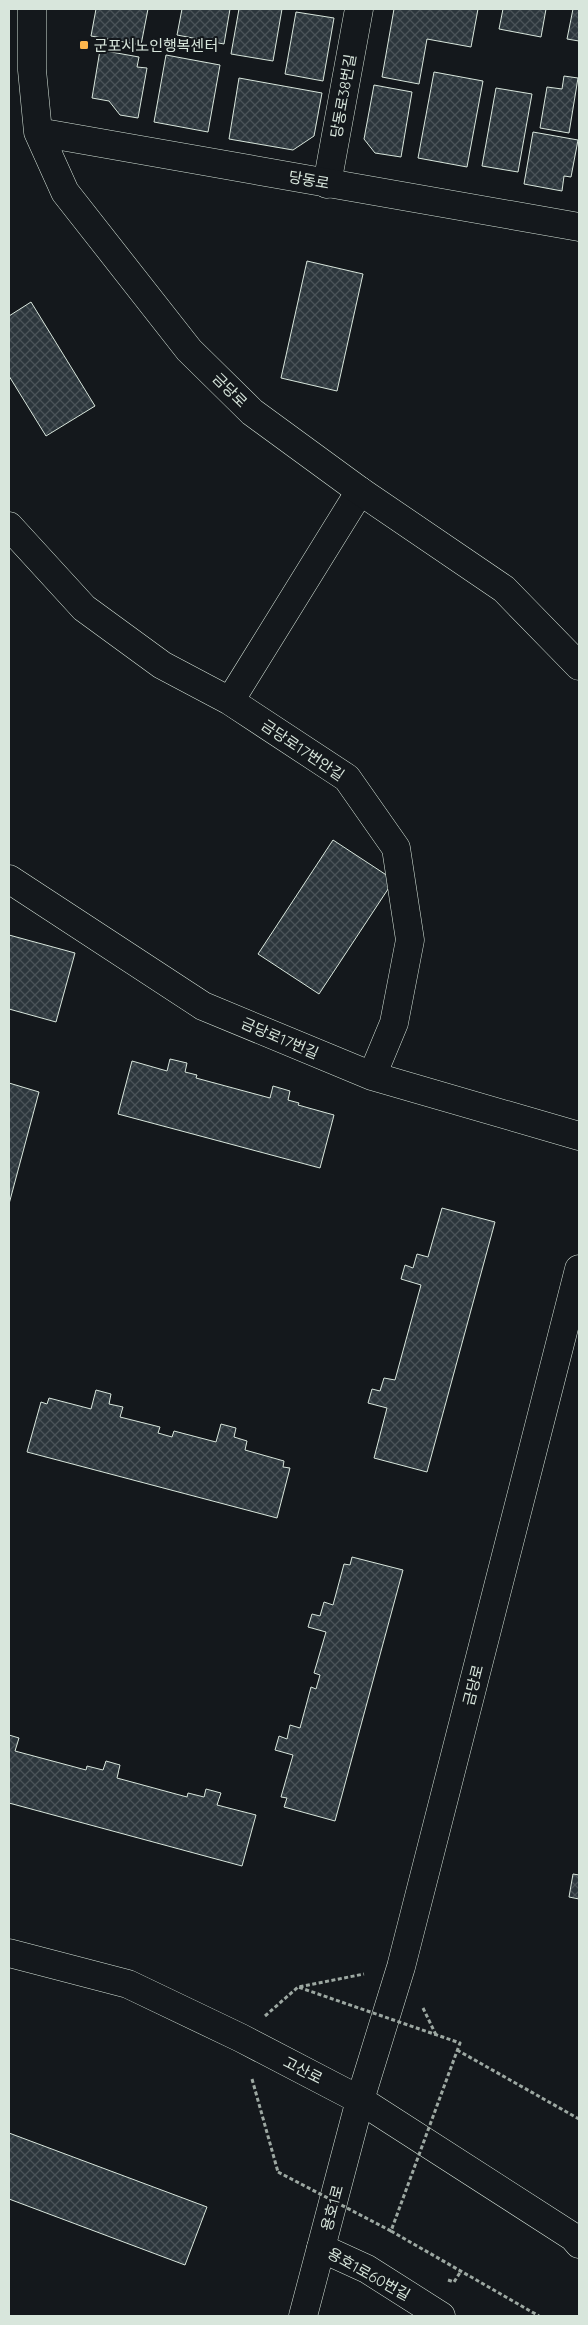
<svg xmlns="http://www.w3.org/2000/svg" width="588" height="2325" viewBox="0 0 588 2325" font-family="Quicksand,'Noto Sans KR',sans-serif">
<defs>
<pattern id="building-cross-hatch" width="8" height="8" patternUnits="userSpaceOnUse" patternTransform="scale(1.25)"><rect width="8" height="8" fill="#2c363c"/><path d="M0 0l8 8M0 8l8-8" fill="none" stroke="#4a5358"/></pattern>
</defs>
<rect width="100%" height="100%" fill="#14181c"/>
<path fill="url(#building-cross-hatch)" stroke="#d8e6dc" d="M96,9H148L141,45L91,36Z
M182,9H230L224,44L177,35Z
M239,9H282L273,61L231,54Z
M394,9H478L471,47L427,39L419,84L382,77Z
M503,9H546L541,37L499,29Z
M573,9H579V41L567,39Z
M296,12L334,18L323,81L285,74Z
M100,50L139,57L137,67L147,68L138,118L120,115L109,101L92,98Z
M166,55L220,65L208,132L154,122Z
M434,72L483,81L467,167L418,158Z
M564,76L578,78L569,133L540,128L547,87L562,89Z
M239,78L322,93L314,136L293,150L229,139Z
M374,85L412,92L401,157L375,153L364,139Z
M496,88L532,94L518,172L482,166Z
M533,132L578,140L571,177L564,176L562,191L524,184Z
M307,261L363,274L337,391L281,378Z
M31,302L95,406L46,436L9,376V316Z
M333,840L394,880L319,994L258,954Z
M9,935L75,953L56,1022L9,1009Z
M170,1059L187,1063L185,1072L197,1075L196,1078L270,1098L273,1086L290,1091L288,1100L299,1103L298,1105L334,1115L320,1168L118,1114L132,1061L167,1071Z
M9,1083L39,1092L9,1204Z
M442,1208L495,1222L427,1472L374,1458L387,1408L368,1403L372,1389L380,1391L384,1378L395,1380L421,1285L401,1279L405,1265L413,1268L417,1254L428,1257Z
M96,1390L111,1394L109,1404L123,1407L120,1417L160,1427L158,1433L172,1437L174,1431L216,1442L221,1424L236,1428L234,1437L247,1441L245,1450L284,1461L283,1467L290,1468L277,1518L27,1452L41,1402L47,1404L49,1398L91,1409Z
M352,1557L403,1570L335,1821L284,1807L287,1798L281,1797L293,1755L275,1750L279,1736L287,1739L290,1725L300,1728L311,1687L316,1689L320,1675L314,1673L326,1632L308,1627L312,1614L320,1616L324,1602L333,1605L344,1564L350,1565Z
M9,1735L19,1738L15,1751L86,1770L87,1766L103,1770L106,1761L120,1765L117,1778L187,1797L188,1793L204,1797L206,1789L221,1793L217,1805L256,1815L242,1866L9,1803Z
M573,1874L579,1875V1899L569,1897Z
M9,2133L207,2207L185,2265L9,2199Z"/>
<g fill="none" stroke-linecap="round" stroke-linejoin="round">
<defs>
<path id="minor" d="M327,184L359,9
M9,526L84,608L162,665L230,701L347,778L396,848L410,940L394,1023L372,1076
M230,701L360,491
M9,879L203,1006L372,1076L579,1136
M321,2248L367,2269L441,2316"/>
<path id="tertiary" d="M32,9V70L38,132L65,192L189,350L252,412L360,491L504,589L579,666
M38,132L579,227
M9,1953L128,1984L241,2038L360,2100L573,2237L579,2244
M303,2316L360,2100L401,1967L579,1269"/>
</defs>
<use href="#minor" stroke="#d8e6dc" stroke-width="29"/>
<use href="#tertiary" stroke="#d8e6dc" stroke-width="29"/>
<path stroke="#9da8a2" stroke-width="3" stroke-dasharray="4 2.5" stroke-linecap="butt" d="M423,2008L436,2035
M265,2016L298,1987L364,1974
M457,2050L579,2119
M252,2079L278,2172
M391,2231L539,2316
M448,2280L454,2282L461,2271"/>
<use href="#minor" stroke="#14181c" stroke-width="28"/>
<use href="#tertiary" stroke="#14181c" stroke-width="28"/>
<path stroke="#9da8a2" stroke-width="3" stroke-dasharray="4 2.5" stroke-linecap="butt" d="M278,2172L391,2231L460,2043L298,1987"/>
</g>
<rect fill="#ffb74d" stroke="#14181c" stroke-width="2" x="79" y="40" width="10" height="10" rx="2.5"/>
<g text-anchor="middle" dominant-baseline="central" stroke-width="4" stroke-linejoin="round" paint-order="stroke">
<g font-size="15" fill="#d8e6dc" stroke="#14181c" text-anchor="start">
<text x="94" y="45">군포시노인행복센터</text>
</g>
<g font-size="15" fill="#d8e6dc" stroke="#14181c">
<text transform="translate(343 96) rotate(-80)">당동로38번길</text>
<text transform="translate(309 180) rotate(10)">당동로</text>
<text transform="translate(230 390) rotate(45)">금당로</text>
<text transform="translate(303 750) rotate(34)">금당로17번안길</text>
<text transform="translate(280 1038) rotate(23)">금당로17번길</text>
<text transform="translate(473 1685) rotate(-76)">금당로</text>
<text transform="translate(303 2070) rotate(27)">고산로</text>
<text transform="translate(332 2208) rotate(-75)">용호1로</text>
<text transform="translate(369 2274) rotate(29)">용호1로60번길</text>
</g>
</g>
<rect width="588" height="2325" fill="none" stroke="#d8e6dc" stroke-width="20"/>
</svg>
